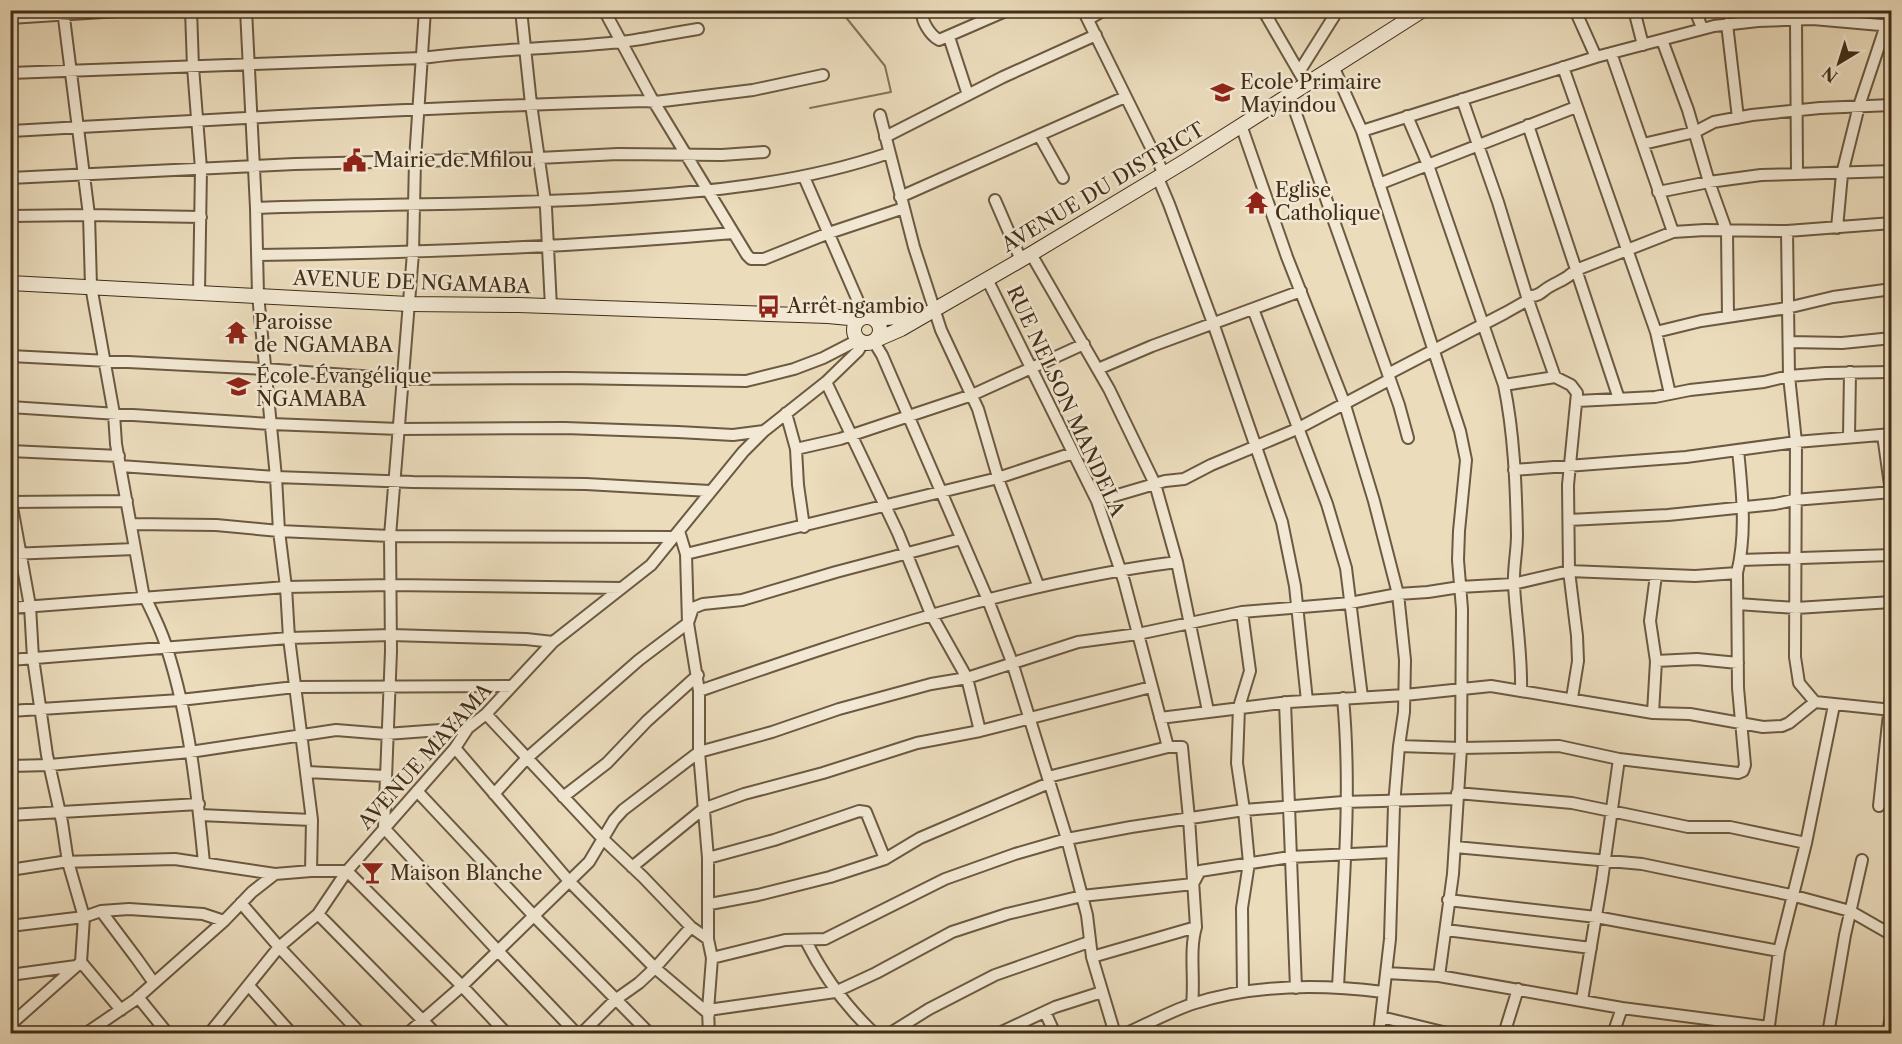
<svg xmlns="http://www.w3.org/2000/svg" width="1902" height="1044" viewBox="0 0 1902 1044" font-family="'Libre Caslon Text',serif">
<rect width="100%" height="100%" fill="#ebdcbc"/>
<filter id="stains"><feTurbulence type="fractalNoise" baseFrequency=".00333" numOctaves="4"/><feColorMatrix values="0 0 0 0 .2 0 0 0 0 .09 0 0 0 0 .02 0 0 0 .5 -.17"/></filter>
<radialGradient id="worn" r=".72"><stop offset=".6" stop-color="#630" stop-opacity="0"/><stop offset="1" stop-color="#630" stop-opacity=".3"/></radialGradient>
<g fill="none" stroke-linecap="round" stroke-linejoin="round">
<path stroke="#847259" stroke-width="2" d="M810,108L891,92L885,66L840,10"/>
<defs>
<path id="street" d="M63,10L89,215L91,286L114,414L116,444L144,598
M191,10L193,67L201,169L199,292
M246,10L256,208L258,295L276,477L279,531L286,587L289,638L312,820L311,871
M425,10L415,160L413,253L390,536L391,651L384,828L498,951L577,1034
M521,10L531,104L546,208L551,307
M604,10L651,97L747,255L751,259H764L829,233L904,208
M922,10C921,21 930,35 939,40L1008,10
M1083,10L1164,174
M1263,10L1299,72
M1575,10L1596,57
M1634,10L1643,45
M1695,10L1702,28
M10,18L134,10
M1089,19L1104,10
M1796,20L1797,173
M1727,24L1738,118
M949,37L968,95
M1662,40L1688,110L1709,182L1727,232L1728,316
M1611,53L1673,232
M1333,66L1362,131L1460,431L1466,460L1459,531L1458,560L1462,609L1461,748L1453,874L1439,976
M1563,67L1656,332L1670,394
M10,73L422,58C488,49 554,49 621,42C646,39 672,33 698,29
M1306,84L1299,72L1338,10
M1289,94L1399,405L1408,438
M1462,99L1498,202L1528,300L1555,377L1571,385L1577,393L1568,485L1569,571L1577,636L1578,661L1572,698
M880,115L914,247L941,330L978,409L1000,484L1038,585
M1407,116L1428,165L1504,385C1514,433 1516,485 1517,535C1517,552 1513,569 1514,585C1516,621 1522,654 1521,690
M1241,125L1287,257L1344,402L1374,501L1398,594L1405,660L1404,712L1399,746L1394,805L1390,939L1379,1034
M1528,125L1619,399
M10,131C222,119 433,107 645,101L655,102L753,90L823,75
M1362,131L1596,57L1714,26L1758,21L1813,19L1892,26
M1039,135L1063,178
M885,137L1003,77L1096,35
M1643,144L1695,132L1714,122L1752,115L1820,108L1892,105
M804,177L865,317
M10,178L295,164L539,158L618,154L722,155L764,152
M1158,178L1169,204L1213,323L1282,522L1295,586L1307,701
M1379,184L1576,107
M1658,192L1709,182L1761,175L1892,171
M900,197L1125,97
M995,200L1021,260
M256,208C374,204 493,205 611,198C706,192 799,184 889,153
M10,216L89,215L201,217
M1837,228L1842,174L1859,106L1886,25L1892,15
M1787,231L1789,376L1796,442L1795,657L1799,683L1815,702L1892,710
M1031,254L1109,389L1155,484L1177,562L1208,711
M258,255C417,253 575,247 733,233
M987,279L1097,501L1124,581L1168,747
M1253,309L1327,504L1346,568L1362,697
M1656,332L1701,321L1787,308L1833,297L1892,289
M874,342L882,355L988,600L1012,662L1067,839L1087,915L1092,957L1115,1034
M1790,342L1842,343L1892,338
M10,356L264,369L403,379L568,378L746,381L794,369L823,358L858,340
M1098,369L1152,346L1301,291
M1388,374L1505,313L1528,300L1531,296C1540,296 1542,291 1549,287C1561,280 1564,281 1576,270L1673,232L1705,230L1787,231L1892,223
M826,382L898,533L931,614L967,678L980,731
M1504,385L1555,377
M1577,401L1655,397L1690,390L1764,382L1789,376L1826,373L1892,372
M10,407L271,424L399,429L565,428L678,432L733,435L764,431
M786,413L796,449L798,485L804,527
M1883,435L1891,492
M1849,437L1850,372
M796,449L840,439L972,395L1084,344
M10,451L119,456
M120,466L276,477L413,482L586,484L710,491
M1514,470L1686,457L1796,442L1892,434
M10,496L30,606L33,658L47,755L62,822L68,862L84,917L81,962L121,1010
M1097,501L1165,481L1184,479L1211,465L1297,429L1389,380
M10,502L127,501
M1569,520L1668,515L1775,504L1794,500L1892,492
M131,524L216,525L279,531L390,536L675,537
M679,531L686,554L688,623L699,691V752L708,858V939L712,958L708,1010L709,1034
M10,554L135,549
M686,554L998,478L1073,453
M1740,560L1892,555
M145,597C153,614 162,631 167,649C189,717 197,791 204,863
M1738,604L1796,608L1892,602
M10,608L286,587L391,585L622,588
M1242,612L1250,671L1239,707L1237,763L1244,810L1249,863L1242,908L1243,991
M10,660L289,638L391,635L526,639L553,642
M1656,661L1697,659L1738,663
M699,691C856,637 1011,583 1177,562
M1285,702L1296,988
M10,711L180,700L295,687L512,686
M1653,713L1656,661L1650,621L1656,575
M486,714L604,840L643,877L691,927L708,939
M1160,718L1289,702L1405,695L1491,686L1653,713L1690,714L1763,727L1782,726L1789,723L1815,702
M1399,746L1461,748L1559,746L1619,759L1738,773L1743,771L1745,765L1738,688L1737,573C1747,533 1742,491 1738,450
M455,748L569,881L655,968L709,1014
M10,766L50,765L190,752L336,730L386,734L468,728
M307,772L385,776
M1048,777L1168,747H1182L1189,818L1196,927C1189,951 1195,979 1192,1004
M417,791L534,916L650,1034
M1457,793L1572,803L1688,827H1730L1806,843
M494,794L526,759L639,660L688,623L693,608L703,604L742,600L836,572L961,539
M563,797L607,763L647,721L698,675
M1879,806L1892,686
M10,815L199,804
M200,815L312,820
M1455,847L1642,864L1791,895L1850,911L1892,935
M708,858L774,840L859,811L866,812L885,859
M632,867L703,809L744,794L823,773L917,743L980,731L1151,687
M10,870L62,862L175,859L275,874
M1448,900L1596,917L1779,951
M241,903L279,947L361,1034
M710,904L758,895L830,877L885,859L920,838L1049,783
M101,911L137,959L154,983
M318,914L436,1034
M10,926L84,917L101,911L129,909L203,914L224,921
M1446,930L1591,948
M806,941C824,977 846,1007 875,1034
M1092,957L1196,927
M712,958L785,940L825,939L945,879L1015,854L1067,839L1131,827L1244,810L1343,802L1457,799
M1387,973L1439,976L1622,1008L1769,1027
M10,975L76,966
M249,986L292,1034
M1338,987C1343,890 1352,794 1343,698
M138,997L168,1034
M1582,1000L1602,880L1619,759
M708,1010L835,992L876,973L952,932L1007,914L1082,896L1193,884L1200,871L1290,857L1392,852
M1045,1012L1055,1034
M1381,1017L1451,1034
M10,1025L81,962
M1768,1033L1779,951L1806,843L1834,705
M85,1034L135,1000L224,921L252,892L275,874L311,871H347L462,986L507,1034
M209,1034L279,947L318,914L347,871L455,748L468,728L486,714L553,642L651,565L743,452L764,431L826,382L858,351L863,343
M407,1034L462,986L589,862L614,820L623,810L699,752L772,732L839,709L931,684L967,678L1078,642L1138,634L1242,612L1350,603L1398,594L1428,592L1460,587L1513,584L1569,571L1695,576L1737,573
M581,1034L615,1000L639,983L655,968L691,927
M889,1034L929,1009L995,975L1089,942
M997,1034L1055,1007L1102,992
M1125,1034C1147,1024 1169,1012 1192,1004C1253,984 1320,984 1383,992
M1504,1034L1518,989
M1613,1034L1622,1008
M1828,1034L1845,935L1862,860
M1888,1034L1892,1009"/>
<path id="secondary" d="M10,283L408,304L519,305L828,316L860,319
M854 330a13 13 0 1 1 26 0a13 13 0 1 1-26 0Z
M874,319L921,315
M878,339L901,329L1031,254L1187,160L1423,10"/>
</defs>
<use href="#street" stroke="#6c5941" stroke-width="14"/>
<use href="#secondary" stroke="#412d18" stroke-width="16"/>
<use href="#street" stroke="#f2e8d3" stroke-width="10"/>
<use href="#secondary" stroke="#f2e8d3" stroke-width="14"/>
</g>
<defs>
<symbol id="school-bare" viewBox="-9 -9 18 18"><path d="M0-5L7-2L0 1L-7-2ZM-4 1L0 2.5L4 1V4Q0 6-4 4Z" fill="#8f2418" stroke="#f2e8d3" stroke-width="2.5" paint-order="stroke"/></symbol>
<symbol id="civic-bare" viewBox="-9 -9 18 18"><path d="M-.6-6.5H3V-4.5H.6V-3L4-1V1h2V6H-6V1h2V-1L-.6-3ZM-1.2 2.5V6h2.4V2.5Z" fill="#8f2418" stroke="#f2e8d3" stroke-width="2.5" paint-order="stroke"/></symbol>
<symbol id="temple-bare" viewBox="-9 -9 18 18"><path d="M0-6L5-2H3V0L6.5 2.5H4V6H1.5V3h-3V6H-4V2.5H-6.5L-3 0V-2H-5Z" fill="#8f2418" stroke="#f2e8d3" stroke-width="2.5" paint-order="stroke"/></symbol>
<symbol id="bus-bare" viewBox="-9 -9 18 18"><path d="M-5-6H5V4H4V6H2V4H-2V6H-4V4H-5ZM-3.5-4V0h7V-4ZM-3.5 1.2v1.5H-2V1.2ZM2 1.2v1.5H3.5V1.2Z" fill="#8f2418" stroke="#f2e8d3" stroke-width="2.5" paint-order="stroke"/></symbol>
<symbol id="bar-bare" viewBox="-9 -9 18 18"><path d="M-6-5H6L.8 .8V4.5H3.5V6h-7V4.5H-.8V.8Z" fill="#8f2418" stroke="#f2e8d3" stroke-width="2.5" paint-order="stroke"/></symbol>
</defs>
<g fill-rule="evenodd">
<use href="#school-bare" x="1206" y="76" width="33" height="33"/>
<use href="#civic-bare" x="338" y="144" width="33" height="33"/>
<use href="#temple-bare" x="1240" y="186" width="33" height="33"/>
<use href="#bus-bare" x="752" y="290" width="33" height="33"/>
<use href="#temple-bare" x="220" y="316" width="33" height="33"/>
<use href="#school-bare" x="222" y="370" width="33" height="33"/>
<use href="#bar-bare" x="356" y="856" width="33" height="33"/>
</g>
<g text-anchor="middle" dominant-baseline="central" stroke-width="5" stroke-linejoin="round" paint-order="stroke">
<g font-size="20" fill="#412d18" stroke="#f2e8d3" text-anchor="start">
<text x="1240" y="82">Ecole Primaire<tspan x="1240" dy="23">Mayindou</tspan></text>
<text x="373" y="160">Mairie de Mfilou</text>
<text x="1275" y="190">Eglise<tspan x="1275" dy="23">Catholique</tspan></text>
<text x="787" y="306">Arrêt ngambio</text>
<text x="254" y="322">Paroisse<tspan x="254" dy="23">de NGAMABA</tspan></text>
<text x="256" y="376">École Évangélique<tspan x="256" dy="23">NGAMABA</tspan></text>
<text x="390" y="873">Maison Blanche</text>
</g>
<g font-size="20" fill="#412d18" stroke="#f2e8d3">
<text transform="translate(1103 187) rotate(-31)">AVENUE DU DISTRICT</text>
<text transform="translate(412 282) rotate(2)">AVENUE DE NGAMABA</text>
<text transform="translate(1066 401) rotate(65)">RUE NELSON MANDELA</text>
<text transform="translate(425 756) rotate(-48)">AVENUE MAYAMA</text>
</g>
</g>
<rect width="1902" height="1044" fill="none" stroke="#ebdcbc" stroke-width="36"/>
<rect x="12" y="12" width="1878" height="1020" fill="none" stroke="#412d18" stroke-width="3"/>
<rect x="18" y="18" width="1866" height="1008" fill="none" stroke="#412d18" stroke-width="1.5"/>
<g transform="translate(1839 63) rotate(218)" stroke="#f2e8d3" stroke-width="4.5" paint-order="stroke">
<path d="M0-4.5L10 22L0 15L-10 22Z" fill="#412d18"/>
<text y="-9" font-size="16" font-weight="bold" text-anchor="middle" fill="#412d18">N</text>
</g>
<rect width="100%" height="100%" filter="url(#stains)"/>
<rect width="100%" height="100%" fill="url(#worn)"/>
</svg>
